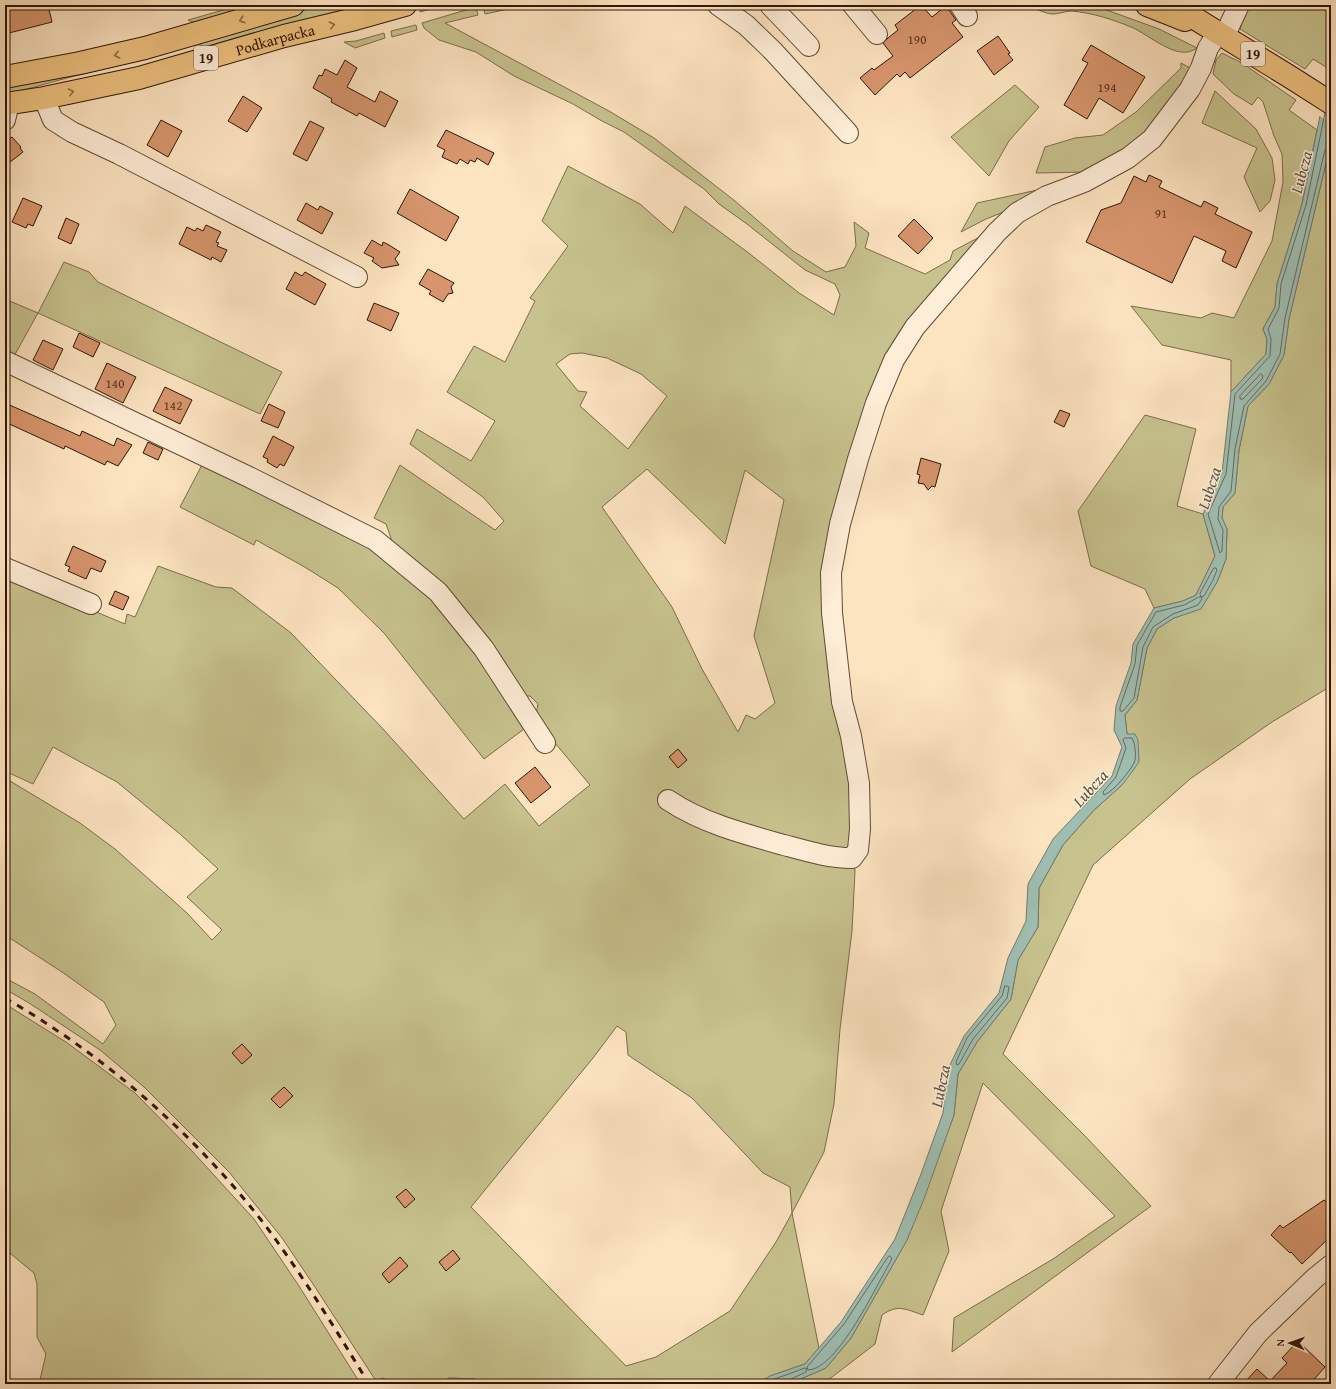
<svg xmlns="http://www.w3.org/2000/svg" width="1336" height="1389" viewBox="0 0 1336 1389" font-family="'Gentium Book Plus',serif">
<rect width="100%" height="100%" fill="#fde4c1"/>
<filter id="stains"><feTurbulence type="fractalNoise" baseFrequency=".005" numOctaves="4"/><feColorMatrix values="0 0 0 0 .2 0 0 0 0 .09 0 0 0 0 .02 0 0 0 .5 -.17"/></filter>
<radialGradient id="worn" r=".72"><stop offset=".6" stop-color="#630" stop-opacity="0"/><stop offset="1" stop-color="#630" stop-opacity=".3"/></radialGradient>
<path fill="#c7c28e" stroke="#7c6c49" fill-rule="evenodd" d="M241,5H263L197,24L188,20Z
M322,5H337L340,15L210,48L203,47L197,42Z
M422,5H445L420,12Z
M483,5H527L485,14Z
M1027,5H1093L1159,29L1197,48C1178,63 1149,34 1131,27C1112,19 1092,13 1072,11C1065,11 1059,14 1053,14C1045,14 1035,8 1027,5Z
M1247,5H1331V70L1313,59L1305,69L1240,29Z
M476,7L478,15L445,23L609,111L654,138L735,201L793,251L826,272L845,267L856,246L854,222L869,233L865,248L925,274L950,260L953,251L993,230L906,322L885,369L836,518L855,871L852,931L840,1029L834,1104L824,1152L792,1213L819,1348L805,1364L770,1376L758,1384H479L475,1379L449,1378L439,1384H394L383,1378L376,1381L315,1287L282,1238L229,1172L144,1087L100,1050L29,1003L5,989V978L35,994L103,1044L116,1025L104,1002L62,972L5,935V781H10L80,823L115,849L187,913L212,940L222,930L187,897L218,869L180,834L117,782L53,747L33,784L5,771V574L125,624L127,614L135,617L158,566L216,587L232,588L291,633L384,730L464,819L505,784L539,826L590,785L535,719L538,704L530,696H526L434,579L392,541L386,524L374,518L400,465L495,530L504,521L483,497L410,444L417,429L471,461L495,421L447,392L474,346L505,362L535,301L530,298L568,246L542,221L568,166L640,204L673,233L685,206L750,254L799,293L834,315L840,295L835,284L805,270L747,224L719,204L704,189L624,132L602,121L573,104L514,76L476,52L439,40L424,28L422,23ZM582,353L607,358L641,374L667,396L628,449L580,406L587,392L578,391L556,364L570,354ZM647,469L725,544L745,470L784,500L754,636L775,703L755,719L746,715L738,732L702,669L672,607L602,507ZM617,1026L626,1032L628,1055L692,1098L763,1173L790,1187L792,1213L776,1242L730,1311L656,1357L626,1366L471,1207L593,1058Z
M416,25L417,30L392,37L391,31Z
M384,33L385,38L355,48L344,42L356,41Z
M1222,53L1242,63L1296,100L1289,110L1317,130L1302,204L1277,284L1275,307L1263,329L1267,339L1266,354L1231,392V360L1162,345L1131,306L1201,318L1212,313L1234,318L1272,241L1283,182L1282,154L1274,136L1263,102L1258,97L1252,105L1234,94L1213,74L1216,60Z
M1181,63L1194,70L1134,148L1086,172L1036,173L1045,147L1075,138L1103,135L1136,112L1181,68Z
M124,64L67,78L5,95V85Z
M1015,85L1039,107L1009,141L989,176L951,137Z
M1215,91L1256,129L1272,158L1275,180L1270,201L1260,212L1244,177L1257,148L1202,123Z
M1331,142V671L1328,678L1331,681V686L1272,722L1190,779L1093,865L1003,1054L1086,1137L1151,1206L952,1352L954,1318L1053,1259L1115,1216L983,1083L941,1211L949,1251L923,1315C905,1309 898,1304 882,1315L875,1344L823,1384H789L826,1368L851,1338L907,1240L954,1115L958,1074L977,1042L1011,999L1018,960L1038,927L1039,888L1063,845L1093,811L1123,784L1127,734L1125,715L1137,700L1147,648L1157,629L1174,618L1201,608L1217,582L1226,559L1227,529L1222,518L1223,507L1235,493L1239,450L1248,406L1269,384L1284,355L1289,319Z
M1042,189L1026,203L986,219L961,232L977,203Z
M64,262L89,272L98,282L282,372L260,414L38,313L13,358L5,355V299L38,313Z
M1145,415L1196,429L1177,506L1203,514L1215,556L1196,595L1183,601L1154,608L1145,589L1091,566L1078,511Z
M204,461L364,539L447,613L528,726L484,759L384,633L338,588L303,566L256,540L254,545L180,507Z
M5,1004L66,1042L135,1093L192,1151L254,1219L299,1286L360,1383L356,1384H39L46,1354L37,1337V1284L34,1273L5,1249Z"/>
<path fill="#9fbfb3" stroke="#737b6d" d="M1331,85V142L1289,319L1284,355L1269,384L1248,406L1239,450L1235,493L1223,507L1222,518L1227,529L1226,559L1217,582L1201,609L1174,618L1157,629L1147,648L1137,700L1125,715L1127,734H1135L1138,740L1139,762L1123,784L1093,811L1063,845L1039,888L1038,927L1018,960L1011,999L977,1042L958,1074L954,1115L924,1199L907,1240L851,1338L826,1368L789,1384H758L770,1376L805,1364L841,1322L895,1239L921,1174L943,1113L947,1071L964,1036L999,993L1008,958L1026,921L1028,884L1053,839L1112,776L1122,747L1114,730L1116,706L1131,663L1133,644L1154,608L1183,601L1196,595L1215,556L1203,514L1222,473L1231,392L1266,354L1267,339L1263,329L1275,307L1277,284L1302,204L1320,116Z
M449,1378L475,1379L479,1384H439Z"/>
<path fill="#fde4c1" d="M1330,84L1331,85V123L1318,115Z"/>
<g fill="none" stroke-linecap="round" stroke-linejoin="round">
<path stroke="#686a5c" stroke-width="1" d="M1325,113L1306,205L1281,284L1279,308L1268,329L1271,339L1270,356L1235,394L1226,474L1208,514L1220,553L1222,551L1223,530L1218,519L1219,507L1231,491L1235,449L1244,406L1266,381L1280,354L1285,318L1325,150L1327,147L1331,146
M1261,374L1263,376L1262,379L1243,399H1240V396Z
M1214,568H1216L1217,570L1213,580L1204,596L1201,597L1200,594Z
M1199,597H1201L1202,599L1198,605L1173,614L1153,627L1143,647L1134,698L1123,711H1120V707L1135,664L1137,645L1156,612L1184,605Z
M1125,738H1132C1135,743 1137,757 1134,763C1129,772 1114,791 1104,795L1103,792L1116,777L1126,748L1123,740Z
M1005,986H1007L1009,987L1007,998L973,1039L959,1064L957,1065L956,1062L967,1038L1002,996Z
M890,1256L892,1259C877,1284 838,1369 808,1370L807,1367L844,1324L888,1257Z
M766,1384L772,1380L805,1368L807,1369L806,1372L791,1379L789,1384"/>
</g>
<path fill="#d7956d" stroke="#301604" d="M5,5H48L52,22L5,34Z
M921,5L932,17L946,6L956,20L952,23L963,37L910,78L905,72L900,77L897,74L875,95L860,78L872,68L874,70L893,56L883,43L888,38L898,30L895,25Z
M998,36L1010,53L1008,54L1013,60L994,75L977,51Z
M1091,45L1145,77L1123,113L1099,98L1087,119L1064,105L1088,63L1082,60Z
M345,60L357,68L347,87L375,102L380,91L398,101L385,127L359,113L357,116L331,102L332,99L313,88L319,75L322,76L325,69L337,75Z
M243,96L262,108L247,132L228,121Z
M161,120L182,131L168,157L147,145Z
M310,121L324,128L307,161L293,154Z
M446,130L494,153L488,165L477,158L475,162L470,160L468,164L460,159L457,164L442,157L445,150L437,146Z
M12,137L21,147L20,148L23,152L5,166V142Z
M1149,175L1162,181L1159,187L1201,207L1204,201L1218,208L1215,214L1252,232L1236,268L1222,261L1226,251L1194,236L1172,283L1086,242L1101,210L1121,203L1134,176L1146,182Z
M410,189L459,217L446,241L397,213Z
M23,198L42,206L33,226L28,224L26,228L12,222Z
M306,203L318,210L320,206L333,213L322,234L297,220Z
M66,218L79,224L71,244L58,238Z
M914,219L933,238L918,254L898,236Z
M206,225L221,232L216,242L219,243L217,246L227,250L221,262L212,257L211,260L179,244L187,227L195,231L197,228L203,231Z
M372,240L382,246L383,242L389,245L400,252L395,259L399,265L382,268L372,261L374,258L364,253Z
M428,269L454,283L451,287L453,293L448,294L443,302L429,294L431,291L419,284Z
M295,272L302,276L305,272L326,284L315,305L286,289Z
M374,303L399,313L391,331L367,320Z
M79,333L100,343L93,357L73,347Z
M43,340L63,349L53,370L33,360Z
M107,363L136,377L123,403L95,389Z
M165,387L192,400L180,424L153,411Z
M5,403L80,436L82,431L114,446L117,438L132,445L118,466L107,461L105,465L65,446L64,449L5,422Z
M269,404L285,412L278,428L261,421Z
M1060,410L1070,414L1064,427L1054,422Z
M273,436L294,447L284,466L280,464L277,468L267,462L268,459L263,457Z
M148,442L163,449L158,460L143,453Z
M921,458L941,464L935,487L932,486L928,490L924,484L918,483L920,475L917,474Z
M73,546L106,561L101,572L91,568L86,579L68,571L70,567L65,565Z
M115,591L129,597L123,610L109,604Z
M678,749L687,760L678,768L669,757Z
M535,767L551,787L531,803L515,783Z
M242,1044L252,1055L242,1064L232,1053Z
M284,1087L293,1096L280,1108L271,1099Z
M406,1189L415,1199L405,1208L396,1197Z
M1324,1200L1331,1206V1236L1302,1264L1291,1252L1290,1253L1271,1235L1280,1225L1283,1228Z
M453,1250L460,1259L446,1271L439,1262Z
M400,1257L408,1266L389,1283L382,1274Z
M1298,1341L1325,1367L1310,1384H1243L1257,1369L1270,1381L1287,1363L1282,1358Z"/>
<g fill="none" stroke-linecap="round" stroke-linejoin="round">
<defs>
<path id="minor" d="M718,5L746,25L773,51L848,133
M770,5L809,46
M853,5L877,34
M960,5L967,16
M1224,37L1239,5
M44,98L53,120L72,132L119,154L357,277
M5,120L9,103
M5,361L249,477L375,540L438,592L484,649L545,743
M5,568L91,604
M668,800C702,823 744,834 784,845C806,851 829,858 852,858L858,850L860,829L859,783L851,736L842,702L832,613L831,573L840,524L858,459L876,403L894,360L915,327L997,232L1017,213L1047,196L1084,182L1128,158L1152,139L1190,89L1201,68L1208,48L1218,33
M1218,1384L1258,1333L1315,1278L1331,1265"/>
<g id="highway">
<path d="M1147,5L1185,20"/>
<path d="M1173,5L1287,75L1331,103"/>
<path d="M5,77L80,63L145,48L293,5"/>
<path id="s1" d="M5,104L44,98L139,78L284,36L355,19L405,5"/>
</g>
</defs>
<use href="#minor" stroke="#634a33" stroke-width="22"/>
<use href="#highway" stroke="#301604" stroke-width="24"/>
<use href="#minor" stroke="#feedd7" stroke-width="20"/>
<use href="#highway" stroke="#eec280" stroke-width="22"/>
<path stroke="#301604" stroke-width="3" stroke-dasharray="7 7" stroke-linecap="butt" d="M5,998C104,1055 195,1134 265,1225C303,1276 336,1330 369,1384"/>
</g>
<defs><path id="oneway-chevron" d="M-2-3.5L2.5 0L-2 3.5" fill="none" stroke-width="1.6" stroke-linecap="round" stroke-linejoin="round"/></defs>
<g stroke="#8f6c42">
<use href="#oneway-chevron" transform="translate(242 20) rotate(164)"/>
<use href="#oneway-chevron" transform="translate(332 25) rotate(-14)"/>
<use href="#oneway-chevron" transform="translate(117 55) rotate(167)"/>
<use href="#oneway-chevron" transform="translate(71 92) rotate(-12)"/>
</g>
<g text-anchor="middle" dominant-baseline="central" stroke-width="3" stroke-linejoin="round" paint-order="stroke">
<g font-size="13" fill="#5a361e">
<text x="917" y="39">190</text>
<text x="1107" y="87">194</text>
<text x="1161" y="213">91</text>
<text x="115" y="383">140</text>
<text x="173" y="405">142</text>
</g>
<g fill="#feedd7" stroke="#6e5643" stroke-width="1">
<rect x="1241" y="42" width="24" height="24" rx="3"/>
<rect x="194" y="46" width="24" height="24" rx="3"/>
</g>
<g font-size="14" font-weight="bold" fill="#301604">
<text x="1253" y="54">19</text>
<text x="206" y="58">19</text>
</g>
<g font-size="15" fill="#301604" stroke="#feedd7">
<text stroke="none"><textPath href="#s1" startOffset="278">Podkarpacka</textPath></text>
</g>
<g font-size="16" font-style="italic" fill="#575141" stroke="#feedd7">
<text transform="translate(1301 172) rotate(-75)">Lubcza</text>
<text transform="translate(1209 488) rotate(-72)">Lubcza</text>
<text transform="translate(1090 788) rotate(-48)">Lubcza</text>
<text transform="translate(940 1086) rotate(-78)">Lubcza</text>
</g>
</g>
<rect width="1336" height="1389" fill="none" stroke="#fde4c1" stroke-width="20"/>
<rect x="6" y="6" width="1324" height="1377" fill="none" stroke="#301604" stroke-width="2"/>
<rect x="10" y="10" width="1316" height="1369" fill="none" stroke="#301604"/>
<g transform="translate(1290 1343) rotate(272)" stroke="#feedd7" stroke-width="3" paint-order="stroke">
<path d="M0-3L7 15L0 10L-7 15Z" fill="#301604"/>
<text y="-6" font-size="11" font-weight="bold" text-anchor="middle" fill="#301604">N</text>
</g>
<rect width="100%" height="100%" filter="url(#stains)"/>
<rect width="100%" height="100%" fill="url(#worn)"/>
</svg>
